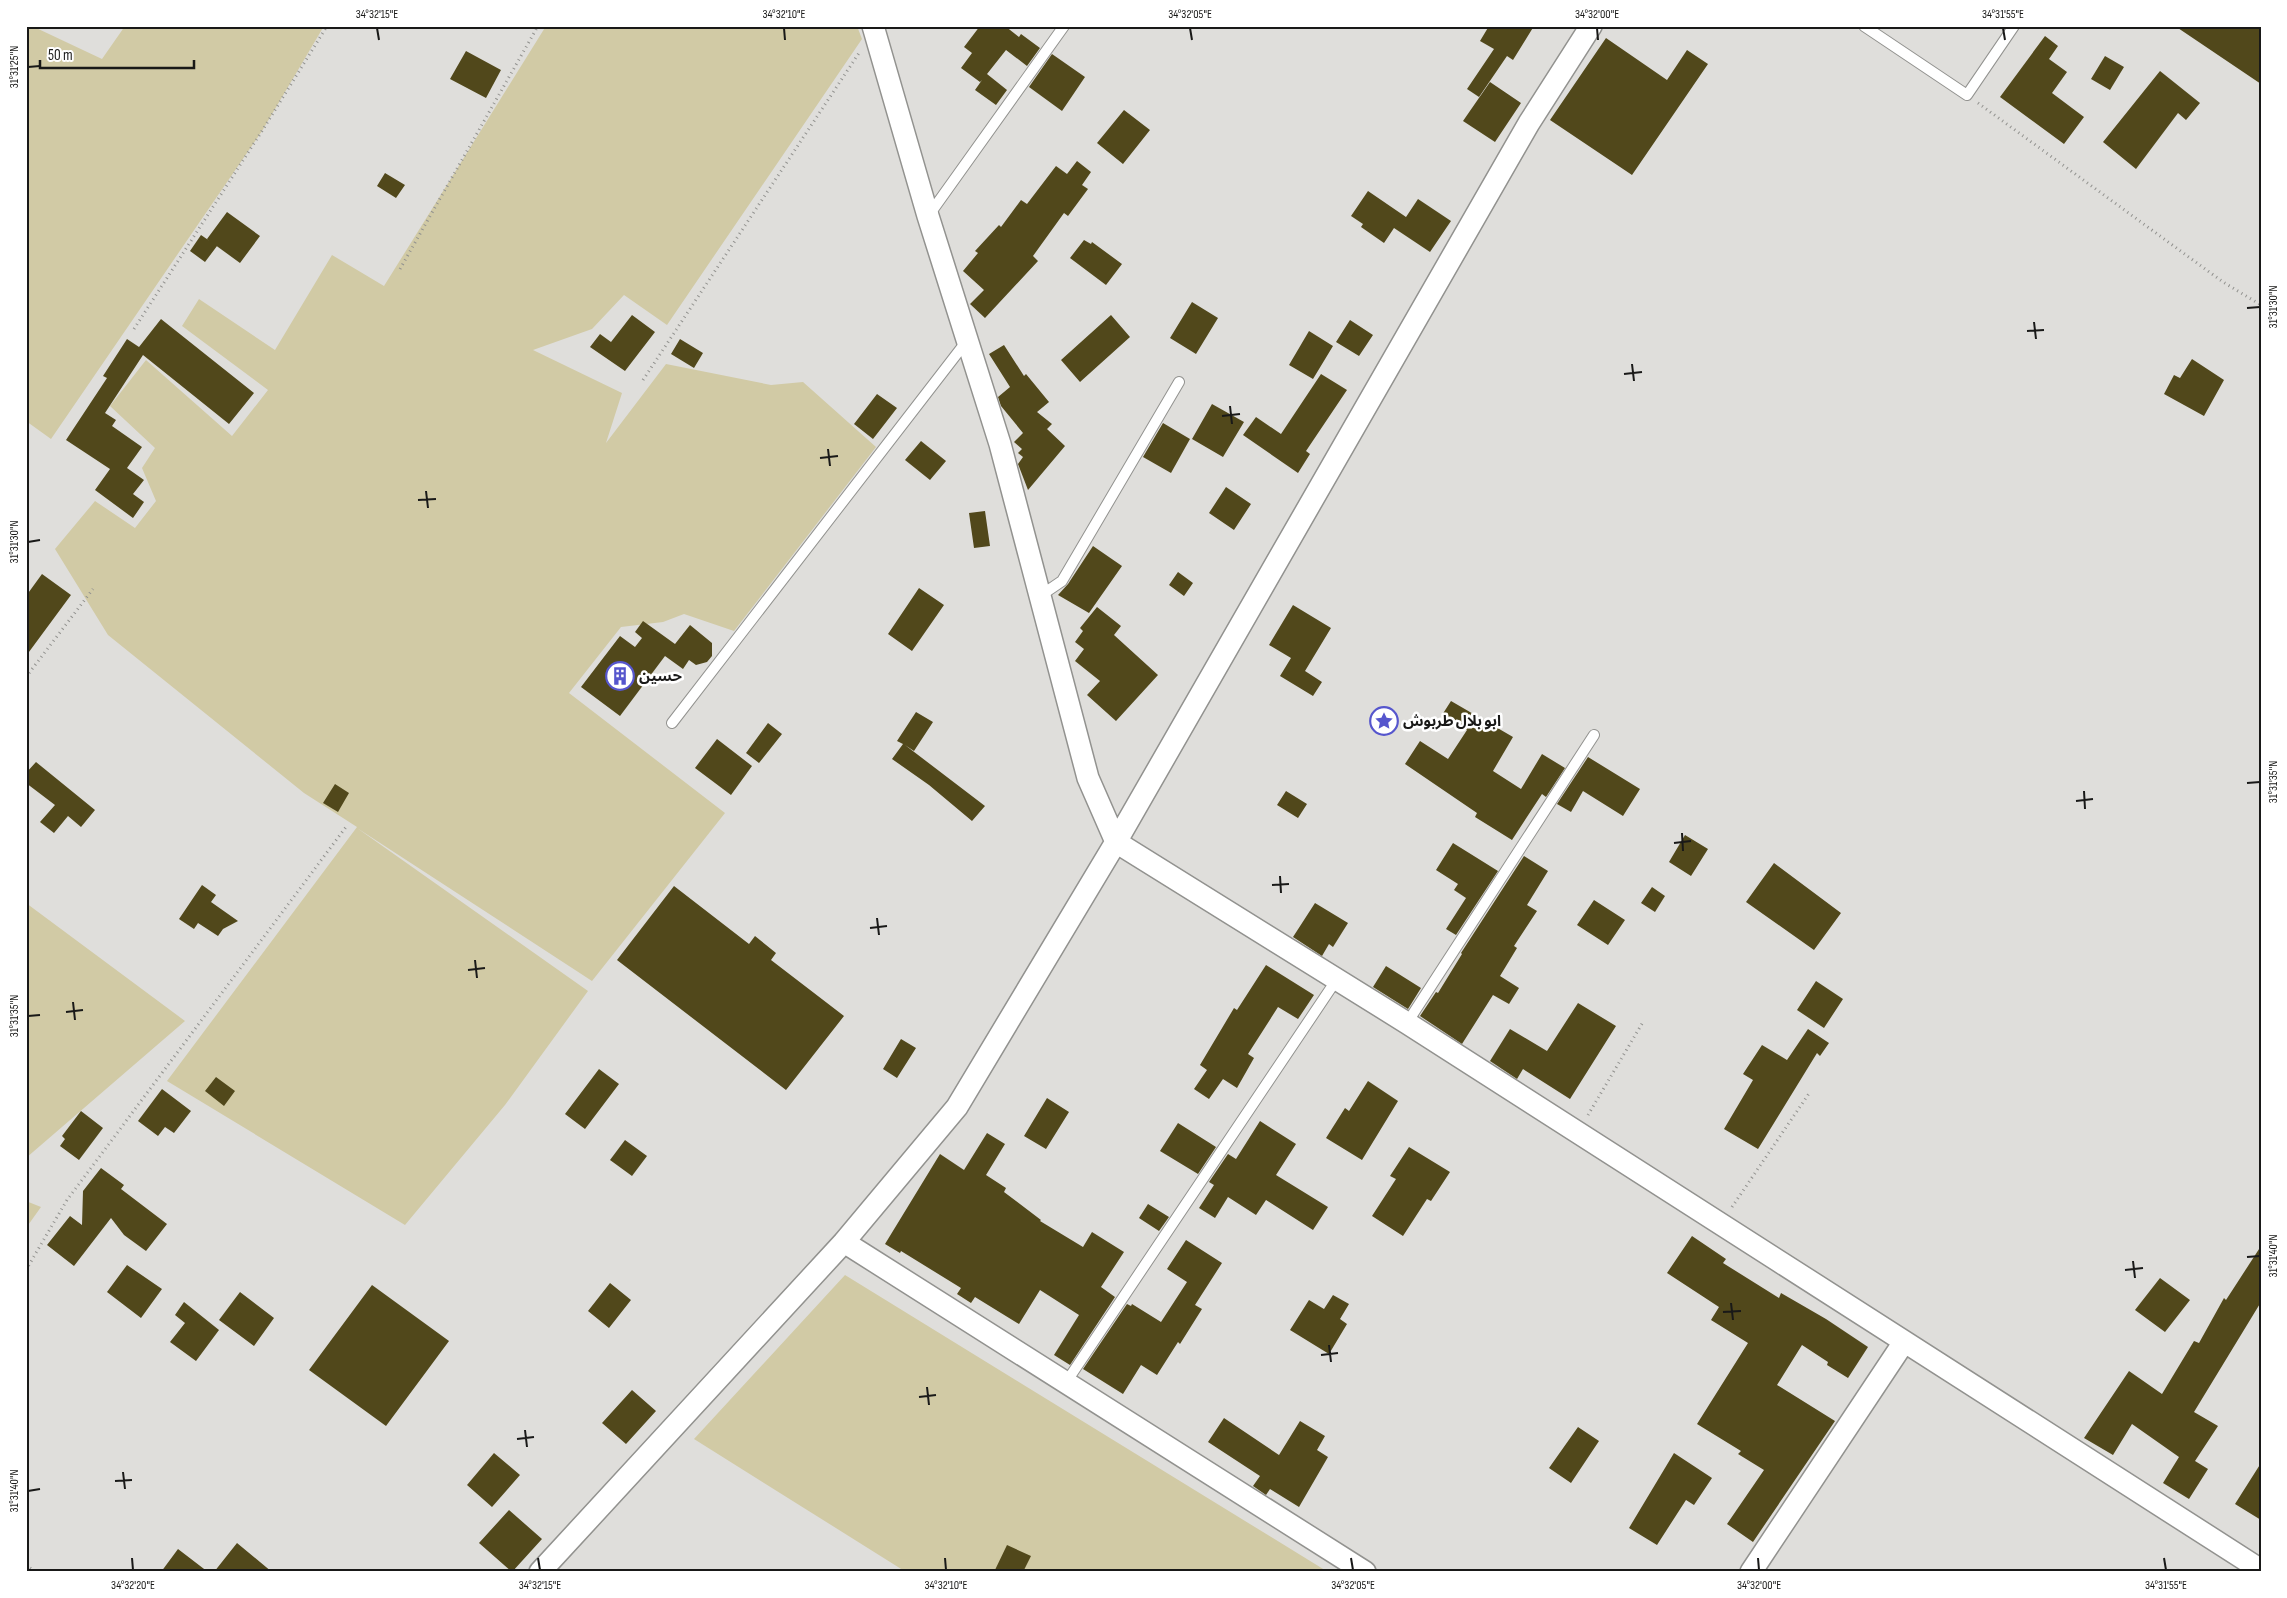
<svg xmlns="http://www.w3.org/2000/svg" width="2287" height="1598" viewBox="0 0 2287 1598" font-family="'Sofia Sans Condensed','Noto Sans Arabic',sans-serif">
<rect width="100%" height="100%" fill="#dfdedb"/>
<path fill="#d1caa5" d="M26,26H32L102,59L125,26H324L262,131L51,439L26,421Z
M546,26H857L862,39L667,325L624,295L592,329L533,350L622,393L606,443L666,364L771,385L803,382L876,447L734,631L684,614L663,622L621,627L569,693L725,813L592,981L357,828L588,991L505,1105L405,1225L167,1081L357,827L304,793L108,635L55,549L95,501L135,528L156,501L142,468L155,448L110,406L146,360L232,436L268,390L182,326L199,299L275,350L332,255L384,286Z
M26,903L185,1021L26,1158Z
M26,1201L41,1207L26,1228Z
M845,1275L1328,1572H906L694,1439Z"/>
<path fill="#51481b" d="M980,26H1005L1019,37L1021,34L1040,48L1027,66L1006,50L987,74L1007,90L996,105L975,90L982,80L980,82L961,68L972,53L964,47Z
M1489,26H1534L1513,60L1507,56L1479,97L1467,89L1494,49L1480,41Z
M2175,26H2261V84Z
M2045,36L2058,46L2049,59L2067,72L2052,93L2084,117L2064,144L2000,97Z
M1606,38L1667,80L1687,50L1708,64L1632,175L1550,120Z
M466,51L501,70L486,98L450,79Z
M1052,54L1085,77L1062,111L1029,87Z
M2105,56L2124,67L2110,90L2091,79Z
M2160,71L2200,103L2186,120L2178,113L2136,169L2103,142Z
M1490,82L1521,103L1495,142L1463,121Z
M1124,110L1150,130L1123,164L1097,143Z
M1077,161L1091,172L1082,185L1088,189L1068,216L1064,213L1033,256L1038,261L985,318L970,304L984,290L963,271L978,253L975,251L999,225L1001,227L1021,200L1027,204L1056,166L1067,174Z
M385,173L405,185L396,198L377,186Z
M1368,191L1406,217L1418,199L1451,221L1430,252L1394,228L1384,243L1361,227L1363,224L1351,216Z
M227,212L260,236L240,263L207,239Z
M201,235L217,246L205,262L190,251Z
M1084,240L1091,244L1092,242L1122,264L1106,285L1070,258Z
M1192,302L1218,318L1196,354L1170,338Z
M632,315L655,332L625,371L590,347L600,334L611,342Z
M1111,315L1130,337L1080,382L1061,360Z
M161,319L254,393L229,424L143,355L105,413L116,420L112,426L142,447L127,468L144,480L133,494L144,502L133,518L95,490L110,469L66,440L107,378L103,376L127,339L139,347Z
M1350,320L1373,335L1359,356L1336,342Z
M1309,331L1333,346L1313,379L1289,365Z
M680,339L703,353L694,368L671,354Z
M1004,345L1024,376L1026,374L1049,402L1037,412L1052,424L1047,429L1065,446L1028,490L1018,464L1023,457L1018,453L1022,449L1014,442L1023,433L1001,406L998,397L1010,387L989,354Z
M2192,359L2224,380L2204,416L2164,394L2174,375L2180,378Z
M1321,374L1347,390L1306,451L1310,454L1298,473L1243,435L1256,417L1281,434Z
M877,394L897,408L873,439L854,424Z
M1212,404L1244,422L1223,457L1192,439Z
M1163,423L1190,439L1171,473L1143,457Z
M921,441L946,461L930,480L905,460Z
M1226,487L1251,504L1234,530L1209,513Z
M985,511L990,546L974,548L969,513Z
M1093,546L1122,566L1089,613L1058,595L1068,584Z
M1178,572L1193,583L1184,596L1169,585Z
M42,574L71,595L26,656V596Z
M919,588L944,605L912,651L888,634Z
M1293,605L1331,628L1305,671L1322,682L1313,696L1280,676L1291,658L1269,645Z
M1097,607L1121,626L1114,635L1158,675L1116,721L1087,695L1100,681L1075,661L1084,649L1075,642L1083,631L1080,628Z
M643,621L675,644L690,625L712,643V656L707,662L696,665L689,660L683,669L665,656L620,716L581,687L620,636L635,647L642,638L635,632Z
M1451,701L1513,737L1493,771L1521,789L1542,754L1565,768L1546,797L1542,794L1512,840L1475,817L1477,813L1405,764L1420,741L1448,759L1467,730L1442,715Z
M916,712L933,722L914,751L905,745L985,806L972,821L929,785L892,759L903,744L897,741Z
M768,723L782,734L759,763L746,753Z
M717,739L752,766L731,795L695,768Z
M1588,757L1640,789L1623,816L1583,791L1571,812L1557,804Z
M36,762L95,810L81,827L68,816L54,833L40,822L55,805L26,783V773Z
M335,784L349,793L338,812L323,803Z
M1286,791L1307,804L1298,818L1277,805Z
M1685,835L1708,849L1691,876L1669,862Z
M1453,843L1498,871L1456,935L1446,929L1466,898L1454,890L1458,884L1436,870Z
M1524,856L1548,871L1527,905L1537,911L1514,946L1517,948L1500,976L1519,988L1509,1004L1493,995L1462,1044L1420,1016L1436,992L1438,993L1462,954L1461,953Z
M1774,863L1841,913L1814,950L1746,902Z
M202,885L216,895L211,902L238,921L223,929L218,936L198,923L194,929L179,919Z
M674,886L749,944L755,936L776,953L771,960L844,1016L786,1090L617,960Z
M1652,887L1665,896L1655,912L1641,903Z
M1594,900L1625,920L1608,945L1577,925Z
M1315,903L1348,923L1333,947L1329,944L1322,956L1293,937Z
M1266,965L1314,995L1298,1019L1278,1007L1248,1054L1254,1058L1237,1088L1223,1079L1209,1099L1194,1089L1207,1070L1200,1065L1234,1008L1237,1010Z
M1386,966L1421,988L1408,1009L1373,987Z
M1816,981L1843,999L1824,1028L1797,1010Z
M1578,1003L1616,1026L1570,1099L1523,1069L1517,1079L1490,1061L1510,1029L1547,1051Z
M1808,1029L1829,1043L1820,1056L1817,1053L1758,1149L1724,1129L1753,1080L1743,1074L1762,1045L1787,1060Z
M901,1039L916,1048L897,1078L883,1069Z
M599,1069L619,1084L585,1129L565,1114Z
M216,1077L235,1091L224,1106L205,1091Z
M1368,1081L1398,1101L1362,1160L1326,1138L1345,1108L1349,1111Z
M162,1089L191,1111L174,1133L165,1127L158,1136L138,1121Z
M1047,1098L1069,1112L1046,1149L1024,1136Z
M81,1111L103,1128L79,1160L60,1146L65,1139L62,1136Z
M1260,1121L1296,1144L1276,1175L1328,1207L1313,1230L1266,1200L1256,1215L1228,1197L1215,1218L1199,1208L1214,1185L1209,1182L1228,1154L1236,1159Z
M1178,1123L1216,1147L1198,1174L1160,1151Z
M987,1133L1005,1144L986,1175L1006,1188L1004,1192L1041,1220L1040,1221L1083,1247L1092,1232L1124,1252L1101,1287L1115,1297L1070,1365L1054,1355L1079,1315L1040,1290L1019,1324L975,1297L971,1303L957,1294L961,1288L901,1251L900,1253L885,1244L940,1154L964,1170Z
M625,1140L647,1156L632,1176L610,1160Z
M1409,1147L1450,1172L1431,1201L1427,1199L1403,1236L1372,1216L1396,1179L1390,1176Z
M101,1168L124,1185L121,1189L167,1224L146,1251L124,1235L111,1218L74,1266L47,1245L70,1216L82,1225L83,1191Z
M1148,1204L1169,1217L1159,1231L1139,1218Z
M1692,1236L1726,1259L1723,1263L1779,1298L1781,1293L1826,1319L1868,1347L1848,1378L1827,1365L1828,1362L1802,1345L1777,1385L1835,1421L1753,1542L1727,1524L1764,1470L1738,1454L1741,1451L1697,1424L1748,1343L1711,1320L1719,1307L1667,1273Z
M1186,1240L1222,1263L1195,1305L1202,1309L1180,1344L1178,1342L1157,1375L1141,1365L1123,1394L1083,1369L1127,1304L1131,1306L1132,1304L1161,1322L1187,1282L1167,1269Z
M2261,1246V1302L2194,1412L2218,1426L2195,1461L2208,1469L2189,1499L2163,1483L2179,1457L2132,1424L2113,1455L2084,1438L2129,1371L2162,1394L2194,1341L2199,1343L2224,1298L2226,1300Z
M127,1265L162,1289L141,1318L107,1292Z
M2160,1278L2190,1300L2165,1332L2135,1310Z
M610,1283L631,1300L609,1328L588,1311Z
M372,1285L449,1341L386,1426L309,1370Z
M240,1292L274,1318L254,1346L219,1320Z
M1333,1295L1349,1304L1340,1319L1347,1324L1329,1354L1290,1330L1309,1300L1324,1309Z
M184,1302L219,1330L196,1361L170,1342L185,1323L175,1315Z
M632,1390L656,1411L626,1444L602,1423Z
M1224,1418L1279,1455L1300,1421L1325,1436L1317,1450L1328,1457L1299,1507L1270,1489L1266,1495L1253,1486L1260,1476L1208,1442Z
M1578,1427L1599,1441L1571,1483L1549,1468Z
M494,1453L520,1475L492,1507L467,1485Z
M1674,1453L1712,1478L1694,1505L1686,1500L1657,1545L1629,1528Z
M2261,1463V1520L2235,1504Z
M509,1510L542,1539L512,1572L479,1543Z
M237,1543L272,1572H214Z
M1007,1545L1031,1556L1023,1572H994Z
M178,1549L208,1572H161Z"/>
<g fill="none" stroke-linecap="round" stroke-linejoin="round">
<defs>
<path id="service" d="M1864,26L1967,95L2014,26
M929,215L1064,26
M1040,596L1062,581L1179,382
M672,723L966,342
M1407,1023L1594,735
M1067,1381L1337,979"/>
<path id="minor" d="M873,26L928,216L1000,444L1088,778L1116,842L1407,1023L2261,1570
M844,1242L1365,1572
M540,1572L844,1242L957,1107L1116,842L1529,123L1591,26
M1751,1572L1904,1342"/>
</defs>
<use href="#service" stroke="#92928f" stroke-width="12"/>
<use href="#minor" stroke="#92928f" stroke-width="24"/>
<path stroke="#92928f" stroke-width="3" stroke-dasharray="1 4" stroke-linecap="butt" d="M1978,103L2223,282L2261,305
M400,269L538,26
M134,329L262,131L327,26
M643,380L859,53
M26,677L93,589
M1588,1115L1643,1022
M1732,1207L1810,1092
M26,1270L67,1200L346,827
M26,1565L36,1572"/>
<use href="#service" stroke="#fff" stroke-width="10"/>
<use href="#minor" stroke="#fff" stroke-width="21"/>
</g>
<path fill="none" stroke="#191918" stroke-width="2" d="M377,28L379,40M784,28L785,40M1190,28L1192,40M1597,28L1598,40M2003,28L2005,40M28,67L40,66M2247,308L2260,307M2034,322L2036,339M2027,331L2044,330M1632,364L1634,381M1624,374L1642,372M1230,406L1232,424M1222,416L1240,414M828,449L830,466M820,458L838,456M426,491L428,508M418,500L436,499M28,542L40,540M2247,783L2260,782M2084,791L2085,809M2076,801L2093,799M1682,833L1683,851M1674,843L1691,841M1280,876L1281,893M1272,885L1289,884M877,918L879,935M870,928L887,926M475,960L477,978M468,970L485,968M73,1002L75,1020M66,1012L83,1010M28,1016L40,1015M2247,1257L2260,1256M2133,1261L2135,1278M2125,1270L2143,1268M1731,1303L1733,1320M1723,1312L1741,1311M1329,1345L1331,1362M1321,1355L1338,1353M927,1387L929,1405M919,1397L936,1395M525,1430L527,1447M517,1439L534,1437M123,1472L125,1489M115,1481L132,1480M28,1491L40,1489M132,1558L133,1570M538,1558L540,1570M945,1558L946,1570M1351,1558L1353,1570M1758,1558L1759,1570M2164,1558L2166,1570"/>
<defs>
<symbol id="building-ring" viewBox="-11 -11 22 22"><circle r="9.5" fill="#fff" stroke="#5656cd" stroke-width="1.5"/><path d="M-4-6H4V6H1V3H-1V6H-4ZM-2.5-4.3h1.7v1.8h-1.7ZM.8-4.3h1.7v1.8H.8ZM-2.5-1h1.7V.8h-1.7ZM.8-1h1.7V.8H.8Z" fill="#5656cd"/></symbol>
<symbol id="sight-ring" viewBox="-11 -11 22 22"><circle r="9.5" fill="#fff" stroke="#5656cd" stroke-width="1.5"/><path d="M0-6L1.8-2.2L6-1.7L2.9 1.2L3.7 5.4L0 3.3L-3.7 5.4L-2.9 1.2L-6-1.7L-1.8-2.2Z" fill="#5656cd"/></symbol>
</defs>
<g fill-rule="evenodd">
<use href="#building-ring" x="604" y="660" width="32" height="32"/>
<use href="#sight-ring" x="1368" y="705" width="32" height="32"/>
</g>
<g text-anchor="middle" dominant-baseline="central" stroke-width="5" stroke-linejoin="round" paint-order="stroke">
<g font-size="15" font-weight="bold" fill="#191918" stroke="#fff" text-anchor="start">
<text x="639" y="676">حسين</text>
<text x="1403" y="721">ابو بلال طربوش</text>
</g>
</g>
<rect width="2287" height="1598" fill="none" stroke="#ffffff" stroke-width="55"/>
<path d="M40 60v8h154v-8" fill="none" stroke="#191918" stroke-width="2.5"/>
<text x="48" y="60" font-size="15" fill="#191918" stroke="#ffffff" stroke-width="4" paint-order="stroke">50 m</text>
<rect x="28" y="28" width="2232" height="1542" fill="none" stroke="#191918" stroke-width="2"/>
<g font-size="12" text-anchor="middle" fill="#191918">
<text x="377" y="18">34°32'15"E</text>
<text x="784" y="18">34°32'10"E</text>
<text x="1190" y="18">34°32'05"E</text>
<text x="1597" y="18">34°32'00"E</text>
<text x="2003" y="18">34°31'55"E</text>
<text transform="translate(14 67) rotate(-90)" y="4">31°31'25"N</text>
<text transform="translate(2273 307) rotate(-90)" y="4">31°31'30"N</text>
<text transform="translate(14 542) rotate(-90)" y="4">31°31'30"N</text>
<text transform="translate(2273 782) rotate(-90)" y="4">31°31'35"N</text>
<text transform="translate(14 1016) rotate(-90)" y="4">31°31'35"N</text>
<text transform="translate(2273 1256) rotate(-90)" y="4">31°31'40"N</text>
<text transform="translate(14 1491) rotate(-90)" y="4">31°31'40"N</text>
<text x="133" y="1589">34°32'20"E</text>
<text x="540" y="1589">34°32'15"E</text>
<text x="946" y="1589">34°32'10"E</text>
<text x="1353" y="1589">34°32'05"E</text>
<text x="1759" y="1589">34°32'00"E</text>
<text x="2166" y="1589">34°31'55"E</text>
</g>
</svg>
